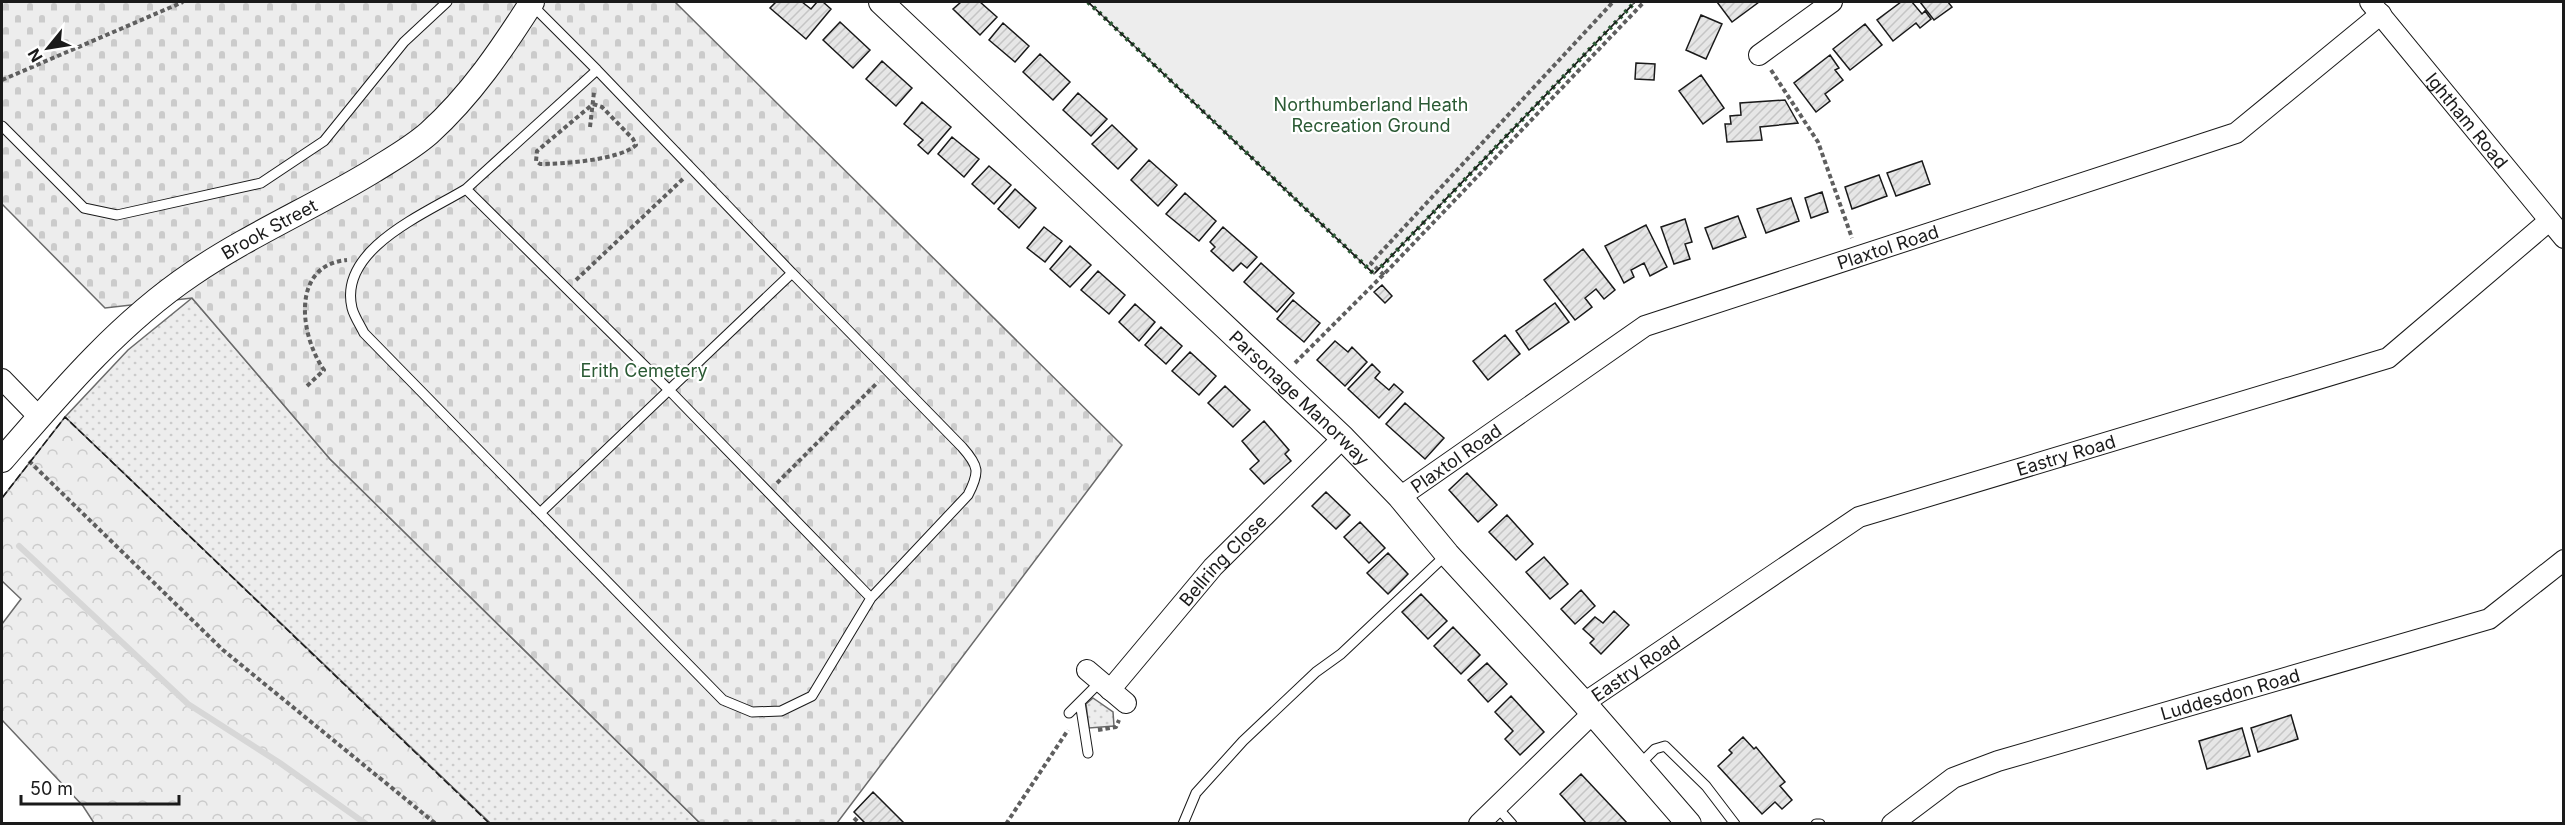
<svg xmlns="http://www.w3.org/2000/svg" width="2565" height="825" viewBox="0 0 2565 825" font-family="Inter,sans-serif">
<defs>
<pattern id="grass-dots" width="8" height="8" patternUnits="userSpaceOnUse" patternTransform="scale(1.5)"><rect width="8" height="8" fill="#ededed"/><path d="M2 2h.1M6 6h.1" fill="none" stroke="#cbcbcb" stroke-width="1.8" stroke-linecap="round"/></pattern>
<pattern id="forest-crowns" width="20" height="18" patternUnits="userSpaceOnUse" patternTransform="scale(1.5)"><rect width="20" height="18" fill="#ededed"/><path d="M2 6a3 3 0 1 1 6 0M12 15a3 3 0 1 1 6 0" fill="none" stroke="#cbcbcb"/></pattern>
<pattern id="cemetery-stones" width="16" height="16" patternUnits="userSpaceOnUse" patternTransform="scale(1.5)"><rect width="16" height="16" fill="#ededed"/><path d="M2 7V4a2 2 0 0 1 4 0v3zM10 15v-3a2 2 0 0 1 4 0v3z" fill="#cbcbcb"/></pattern>
<pattern id="building-hatch" width="6" height="6" patternUnits="userSpaceOnUse" patternTransform="scale(1.5)"><rect width="6" height="6" fill="#e6e6e6"/><path d="M-1 1l2-2M0 6l6-6M5 7l2-2" fill="none" stroke="#c5c5c5"/></pattern>
</defs>
<rect width="100%" height="100%" fill="#fff"/>
<path fill="url(#grass-dots)" stroke="#6a6a6a" stroke-width="1.5" d="M192,298L330,459L700,823H490L65,417L128,350Z
M1093,698L1113,712L1114,726L1089,728L1086,704Z"/>
<path fill="url(#forest-crowns)" stroke="#6a6a6a" stroke-width="1.5" d="M65,417L490,823H94L83,806L2,720V624L21,599L2,581V498Z"/>
<path fill="url(#cemetery-stones)" stroke="#6a6a6a" stroke-width="1.5" d="M2,2H675L1122,445L837,823H700L330,459L192,298L105,308L2,204Z"/>
<path fill="#ededed" stroke="#6a6a6a" stroke-width="1.5" d="M1088,2H1635L1374,274Z"/>
<g fill="none" stroke-linecap="round" stroke-linejoin="round">
<path stroke="#d7d7d7" stroke-width="6" d="M19,546L188,704L280,763L366,824"/>
</g>
<path fill="url(#building-hatch)" stroke="#1a1a1a" stroke-width="1.5" d="M776,2H802L811,9L817,2H823L831,9L806,39L770,8Z
M961,2H980L997,17L980,35L953,9Z
M1717,2H1759L1732,22Z
M1901,2H1912L1922,14L1925,11L1931,19L1920,28L1916,23L1893,41L1877,20Z
M1920,2H1948L1952,7L1934,20Z
M1701,15L1722,24L1706,59L1686,50Z
M840,22L870,50L853,68L823,40Z
M1003,23L1029,46L1015,62L989,40Z
M1865,24L1882,45L1850,70L1833,49Z
M1040,54L1070,82L1053,100L1023,72Z
M1830,55L1839,68L1835,70L1843,80L1825,94L1830,101L1816,112L1794,83Z
M882,61L912,88L896,106L866,79Z
M1636,63L1655,64L1654,80L1635,79Z
M1701,75L1724,108L1703,124L1679,91Z
M1078,93L1107,119L1091,136L1063,110Z
M1785,100L1798,123L1760,127L1762,140L1727,142L1725,124H1731L1730,116L1741,115L1740,103Z
M922,102L951,127L928,154L918,145L923,140L904,124Z
M1112,125L1137,149L1118,169L1092,144Z
M952,137L979,159L964,177L938,154Z
M1149,160L1177,185L1158,206L1131,180Z
M1922,161L1930,184L1896,196L1887,173Z
M989,166L1011,185L994,204L972,184Z
M1879,175L1887,196L1852,209L1845,187Z
M1015,189L1036,208L1019,228L998,209Z
M1822,192L1828,212L1811,218L1805,198Z
M1185,193L1216,221L1199,241L1166,214Z
M1791,198L1799,221L1766,233L1757,209Z
M1738,216L1746,237L1713,249L1705,228Z
M1685,219L1692,242L1685,244L1690,259L1674,264L1661,227Z
M1646,225L1667,267L1650,276L1644,263L1631,270L1634,277L1624,283L1605,246Z
M1044,227L1062,241L1045,262L1027,248Z
M1223,227L1257,257L1247,268L1241,263L1233,271L1211,251L1215,247L1210,242Z
M1070,246L1091,265L1070,287L1050,269Z
M1583,249L1615,290L1604,299L1596,289L1585,298L1592,307L1575,320L1544,280Z
M1261,263L1294,293L1277,312L1244,282Z
M1098,271L1125,295L1109,314L1081,290Z
M1382,285L1392,296L1385,303L1374,292Z
M1293,300L1320,323L1304,342L1277,319Z
M1555,303L1569,322L1529,350L1516,331Z
M1135,304L1155,322L1139,341L1119,322Z
M1161,327L1182,346L1166,364L1145,345Z
M1505,335L1520,354L1488,380L1473,361Z
M1335,341L1348,352L1352,347L1367,362L1345,386L1317,360Z
M1190,352L1216,376L1199,395L1172,371Z
M1372,364L1380,372L1375,378L1389,390L1394,384L1403,392L1379,418L1348,389Z
M1225,386L1250,410L1233,427L1208,403Z
M1405,403L1444,438L1425,459L1386,424Z
M1264,421L1289,450L1285,454L1291,461L1264,484L1250,469L1259,461L1242,441Z
M1467,473L1497,505L1478,522L1449,490Z
M1326,492L1350,515L1336,529L1312,506Z
M1507,515L1533,544L1516,560L1489,532Z
M1360,522L1385,548L1369,563L1344,537Z
M1388,553L1408,574L1388,594L1367,573Z
M1544,557L1568,584L1550,599L1526,572Z
M1581,590L1595,606L1575,624L1561,609Z
M1421,594L1447,621L1428,639L1402,612Z
M1614,611L1629,625L1601,654L1590,643L1594,639L1583,629L1595,617L1603,623Z
M1453,627L1480,655L1461,674L1434,646Z
M1487,663L1507,684L1488,702L1468,680Z
M1511,696L1544,732L1520,755L1505,739L1513,731L1495,712Z
M2291,715L2298,739L2258,752L2251,728Z
M2242,728L2250,756L2207,769L2199,741Z
M1743,737L1754,749L1756,747L1785,782L1780,786L1792,800L1782,809L1775,802L1762,814L1718,766L1732,753L1729,750Z
M1581,774L1628,824H1587L1560,794Z
M873,792L905,824H866L854,812Z"/>
<g fill="none" stroke-linecap="round" stroke-linejoin="round">
<defs>
<path id="service" d="M597,70L792,273L669,390L871,598
M2,126L84,208L117,215L261,183L324,141L404,42L447,2
M466,189L597,70L532,5
M540,513L669,390L466,189C425,214 338,249 352,308C354,316 360,325 364,333L723,700L752,712L781,711L812,696L871,598L968,495C980,472 979,466 962,447L792,273
M1080,702L1088,753
M1069,713L1101,681
M1638,766L1655,749L1665,746L1706,786L1735,824
M1496,806L1512,824
M1183,824L1196,793L1243,741L1316,672L1341,654L1446,555
M1816,824H1820"/>
<g id="minor">
<path id="s1" d="M2370,2L2564,238"/>
<path d="M1759,55L1832,2"/>
<path d="M2,379L39,417"/>
<path id="s2" d="M1400,497L1645,326L2236,133L2381,14"/>
<path d="M1087,670L1126,703"/>
<path id="s3" d="M1110,690L1213,567L1343,438"/>
<path id="s4" d="M1584,703L1859,517L2388,358L2549,221"/>
<path d="M1479,824L1593,713"/>
<path id="s5" d="M1892,824L1953,778L1998,761L2489,619L2564,560"/>
</g>
<g id="tertiary">
<path id="s6" d="M881,2L1343,438L1400,497L1447,554L1584,703L1689,824"/>
<path id="s7" d="M2,460C60,393 118,324 192,274C249,235 314,207 373,171C392,159 412,148 429,133C471,95 502,49 532,2"/>
</g>
</defs>
<use href="#service" stroke="#1a1a1a" stroke-width="11"/>
<use href="#minor" stroke="#1a1a1a" stroke-width="22"/>
<use href="#tertiary" stroke="#1a1a1a" stroke-width="26"/>
<path stroke="#5f5f5f" stroke-width="4" stroke-dasharray="4.5 3" stroke-linecap="butt" d="M1771,70L1818,142L1852,238
M2,80L183,2
M593,104L602,107L633,139L636,145C620,160 562,164 540,164L536,161L537,151Z
M590,127L594,92
M1384,275L1371,263L1613,2
M576,280L684,178
M1295,363L1390,268L1644,2
M307,386L324,370C300,336 290,265 347,260
M29,461L223,650L436,824
M777,483L878,382
M1098,730L1116,727L1119,720
M854,818L860,824
M1006,824L1068,730"/>
<use href="#service" stroke="#fff" stroke-width="9"/>
<use href="#minor" stroke="#fff" stroke-width="20"/>
<use href="#tertiary" stroke="#fff" stroke-width="24"/>
<path stroke="#2b5a34" stroke-width="4.5" stroke-dasharray="3 4.5" stroke-linecap="butt" d="M1088,2L1374,274
M1381,267L1635,2"/>
<path stroke="#1a1a1a" stroke-width="1.5" stroke-dasharray="8 3" stroke-linecap="butt" d="M1088,2L1374,274L1635,2
M2,498L65,417L490,824"/>
</g>
<g text-anchor="middle" dominant-baseline="central" stroke-width="4.5" stroke-linejoin="round" paint-order="stroke">
<g font-size="18" fill="#2b5a34" stroke="#fff">
<text x="1371" y="104">Northumberland Heath<tspan x="1371" dy="21">Recreation Ground</tspan></text>
<text x="644" y="370">Erith Cemetery</text>
</g>
<g font-size="18" fill="#1a1a1a" stroke="#fff">
<text stroke="none"><textPath href="#s1" startOffset="153">Ightham Road</textPath></text>
<text stroke="none"><textPath href="#s7" startOffset="356">Brook Street</textPath></text>
<text stroke="none"><textPath href="#s2" startOffset="554">Plaxtol Road</textPath></text>
<text stroke="none"><textPath href="#s6" startOffset="576">Parsonage Manorway</textPath></text>
<text stroke="none"><textPath href="#s4" startOffset="548">Eastry Road</textPath></text>
<text stroke="none"><textPath href="#s2" startOffset="68">Plaxtol Road</textPath></text>
<text stroke="none"><textPath href="#s3" startOffset="172">Bellring Close</textPath></text>
<text stroke="none"><textPath href="#s4" startOffset="62">Eastry Road</textPath></text>
<text stroke="none"><textPath href="#s5" startOffset="366">Luddesdon Road</textPath></text>
</g>
</g>
<rect width="2565" height="825" fill="none" stroke="#1a1a1a" stroke-width="6"/>
<g transform="translate(48 48) rotate(240)" stroke="#ffffff" stroke-width="4.5" paint-order="stroke">
<path d="M0-4.5L10 22L0 15L-10 22Z" fill="#1a1a1a"/>
<text y="-9" font-size="16" font-weight="bold" text-anchor="middle" fill="#1a1a1a">N</text>
</g>
<path d="M21 795v9h158v-9" fill="none" stroke="#1a1a1a" stroke-width="3"/>
<text x="30" y="795" font-size="18" fill="#1a1a1a" stroke="#ffffff" stroke-width="4.5" paint-order="stroke">50 m</text>
</svg>
